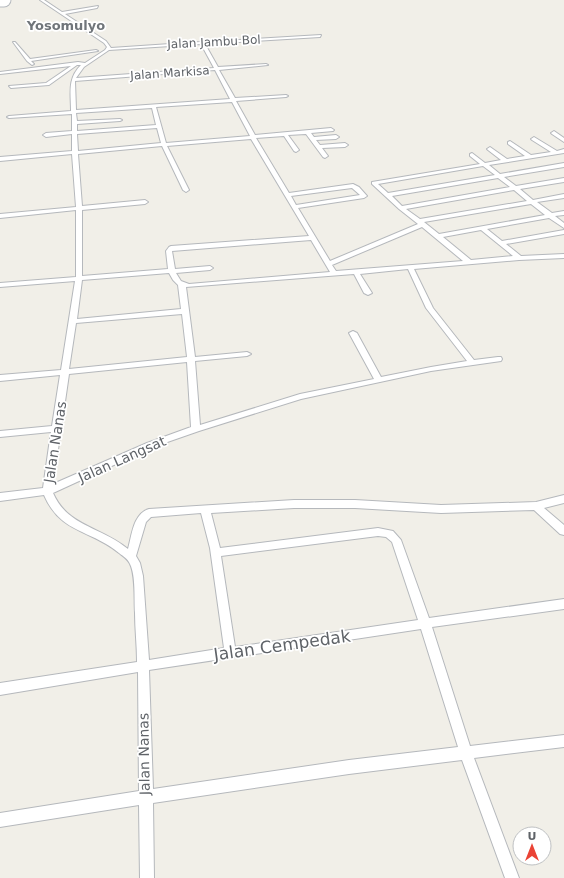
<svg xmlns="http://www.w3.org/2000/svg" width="564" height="878" viewBox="0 0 564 878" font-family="'DejaVu Sans',sans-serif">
<rect width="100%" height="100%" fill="#f1efe8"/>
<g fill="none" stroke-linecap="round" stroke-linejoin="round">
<defs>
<path id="street" d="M40,0H44L62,12L98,6L97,8L65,14L106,41L111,48L200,42L202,41L204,42L321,35L320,37L205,44L218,67L266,64L268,65L219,70L235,98L286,95L288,96L286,97L236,101L255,135L331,128L334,130L333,131L311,133L314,137L336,135L339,137L336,139L316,140L320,145L345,143L348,145L345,147L322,148L328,156L325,158L323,157L306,134L288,135L299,150L296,152L294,151L284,136L256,138L289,193L353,184L359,187L367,196L364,198L298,208L330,261L418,224L399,209L372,184V182L480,164L470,156V154L472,153L485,163L501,160L488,150L487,149L490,147L507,159L525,156L508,144V142L510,141L531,155L551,152L532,140L531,139L534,137L557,151L564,149V153L489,165L500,174L564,163V167L504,177L516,186L564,178V182L520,189L533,200L564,194V198L537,202L552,213L564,211V215L555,216L564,223V228L549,218L487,229L502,241L564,230V234L506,244L521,256L564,254V258L519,260L414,269L433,308L474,360L498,357H501L502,359L501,361L431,371L301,399L199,431L153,447L53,493C68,527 100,526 128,549C132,535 133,514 149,509L294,500H355L441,505L536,502L564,495V503L544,508L564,525V535L560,534L534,510L441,513L355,508H294L211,513L220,548L378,528L393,531L401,540L429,618L564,599V609L432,627L470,746L564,735V747L474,758L519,878H505L462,760L349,774L153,803L154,878H140L139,805L0,827V813L139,791L138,672L0,695V683L137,662C137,645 135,629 135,613C134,599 136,576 130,564C128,559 123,556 119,553C90,529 61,534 44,495L0,501V493L43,488L51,432L0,437V431L52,426L60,375L0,381V375L61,370L75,281L0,287V283L76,277V210L0,218V214L76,207L72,154L0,161V157L72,151V134L46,137L43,135L46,133L72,131V114L9,118L7,117L9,116L71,111C71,93 67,79 81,65H77L49,85L11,88L9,86L46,83L71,66L0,74V72L78,62L85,63L105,50L107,47L104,43ZM201,44L214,68L76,78L84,67L109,50ZM215,70L230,99L76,110L75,81ZM232,102L250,136L166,143L156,107ZM152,108L156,125L77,131V124L120,121L122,120L120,119L77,121L76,113ZM157,128L161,143L78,151L77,134ZM251,139L309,236L171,246L169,247L166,251L168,269L82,276V210L145,204L148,202L145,200L82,206L78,154L162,146L183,190L186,192L189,190L167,146ZM483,166L495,175L388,193L378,184ZM498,178L510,187L402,206L392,196ZM352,188L360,195L296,205L291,196ZM514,190L527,201L420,219L406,209ZM531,204L545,215L439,234L424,222ZM422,227L463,261L336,271L332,265ZM481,230L513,256L471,260L443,237ZM311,240L330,272L189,284L181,281L176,273L210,270L213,268L210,266L175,269L172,251ZM408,269L426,308L467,361L431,367L381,377L357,333L353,331L349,333L374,379L300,394L200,425L195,361L247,356L251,354L247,352L195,357L186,287L354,274L364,293L368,295L372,293L360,274ZM169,273L173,280L178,285L181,309L77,319L82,280ZM182,314L187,357L69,369L76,323ZM187,362L191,427L147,443L53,484L69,374ZM201,513L210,548L224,648L149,660L143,576L140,563L136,556L146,522L151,517ZM378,536L386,537L392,542L418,620L235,647L221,556ZM421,629L458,747L349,760L153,789L149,670Z
M13,42H15L30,59L96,50L98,51L31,61L34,64L32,65L27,61Z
M554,131L564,138V142L552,134L551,133Z"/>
<path id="secondary" d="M0,0H4"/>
</defs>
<use href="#street" stroke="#b5b8bc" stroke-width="2"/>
<use href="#secondary" stroke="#b6babf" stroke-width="15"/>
<use href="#street" fill="#fff" fill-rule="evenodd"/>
<use href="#secondary" stroke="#fff" stroke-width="13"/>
</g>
<g text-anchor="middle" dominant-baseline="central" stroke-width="3.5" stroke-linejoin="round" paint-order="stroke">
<g font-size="12" fill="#5f6368" stroke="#fff">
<text transform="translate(214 42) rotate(-3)">Jalan Jambu Bol</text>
<text transform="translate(170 73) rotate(-4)">Jalan Markisa</text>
</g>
<g font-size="13" font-weight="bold" fill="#70757a" stroke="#fff">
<text x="66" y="25">Yosomulyo</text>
</g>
<g font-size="14" fill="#5f6368" stroke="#fff">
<text transform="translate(55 442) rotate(-81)">Jalan Nanas</text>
<text transform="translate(122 459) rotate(-24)">Jalan Langsat</text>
<text transform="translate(144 754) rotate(-91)">Jalan Nanas</text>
</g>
<g font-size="17" fill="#5f6368" stroke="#fff">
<text transform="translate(282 645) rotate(-8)">Jalan Cempedak</text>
</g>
</g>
<g transform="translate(532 846)"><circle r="19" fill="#ffffff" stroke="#bfc1c3"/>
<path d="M0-3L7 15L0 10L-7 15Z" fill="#ea4335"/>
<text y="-6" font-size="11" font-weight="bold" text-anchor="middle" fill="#5f6368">U</text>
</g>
</svg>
